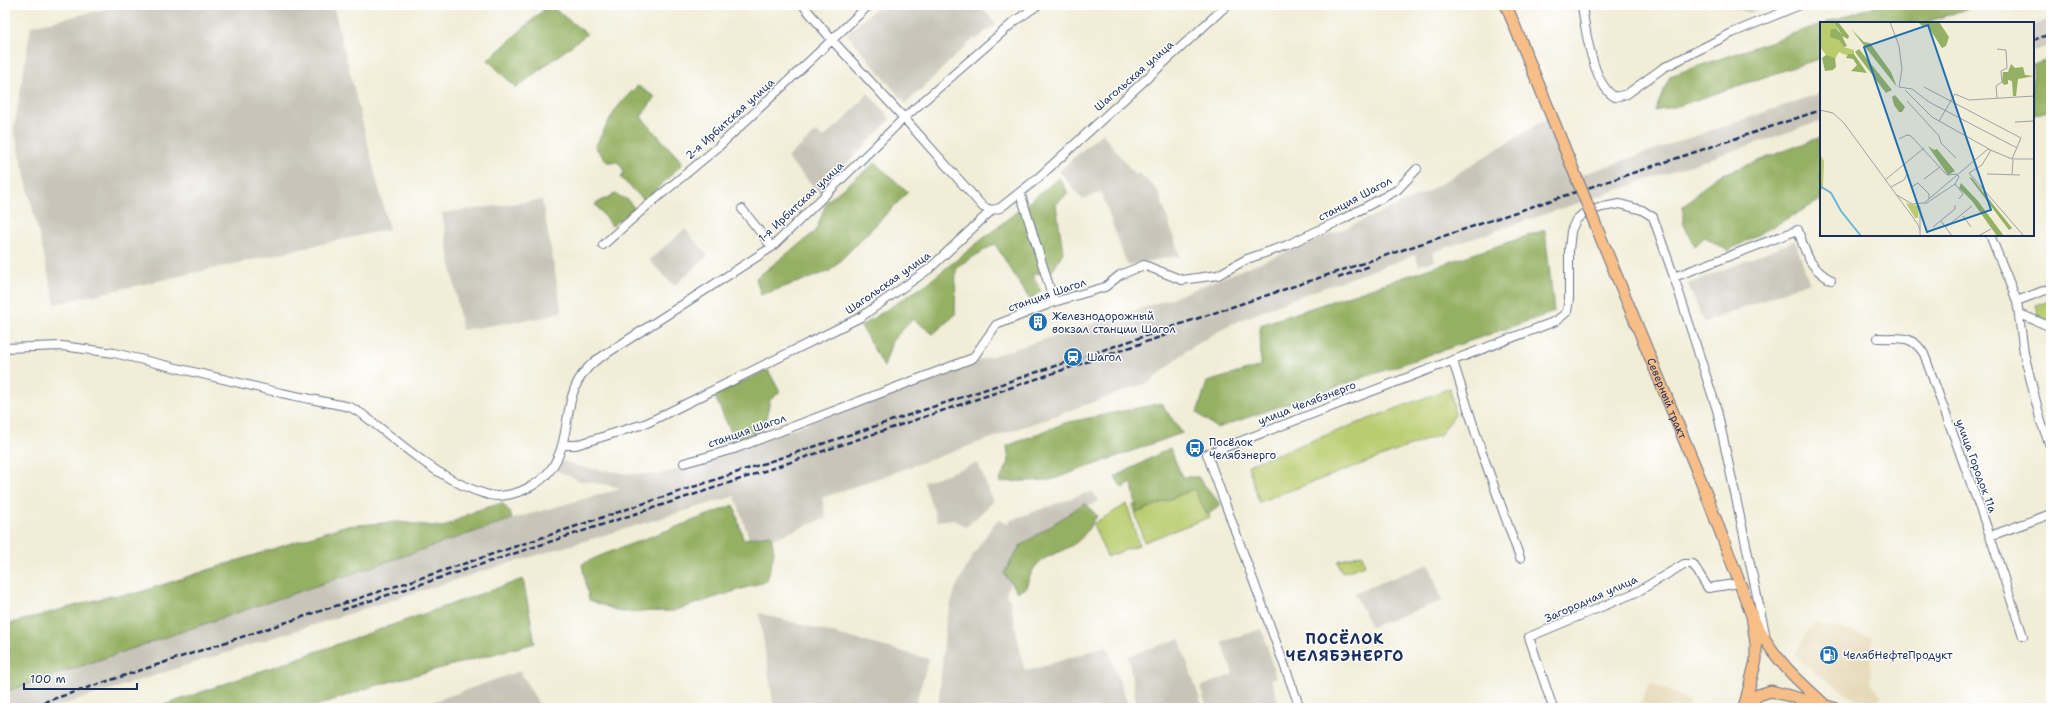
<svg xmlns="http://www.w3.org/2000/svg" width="2056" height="713" viewBox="0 0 2056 713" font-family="'Shantell Sans',sans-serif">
<rect width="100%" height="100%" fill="#fff"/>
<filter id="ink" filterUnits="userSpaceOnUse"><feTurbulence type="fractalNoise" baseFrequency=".025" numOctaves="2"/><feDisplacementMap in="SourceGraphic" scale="8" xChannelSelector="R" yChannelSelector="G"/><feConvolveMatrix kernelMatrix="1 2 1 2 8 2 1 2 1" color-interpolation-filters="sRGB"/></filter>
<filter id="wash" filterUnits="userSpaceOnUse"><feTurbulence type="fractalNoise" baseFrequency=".012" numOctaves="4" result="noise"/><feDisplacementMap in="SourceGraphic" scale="16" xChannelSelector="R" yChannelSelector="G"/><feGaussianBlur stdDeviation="0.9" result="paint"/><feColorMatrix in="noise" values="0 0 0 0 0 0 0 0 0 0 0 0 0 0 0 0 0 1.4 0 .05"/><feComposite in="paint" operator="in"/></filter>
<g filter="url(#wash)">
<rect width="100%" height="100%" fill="#f1edd7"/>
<path fill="#e7daba" d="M1814,622L1872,637L1870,683L1882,697L1867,708L1807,667L1794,654Z
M1650,682L1691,701L1689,708H1638Z"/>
<path fill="#c8c4b8" d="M124,5H333L389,229L55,304L14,129L31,26Z
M879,5H980L997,25L986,31L976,40L974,38L906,104L847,34Z
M1726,5H1766L1750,13Z
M2051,19V45L2033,51V25Z
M868,93L891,119L819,192L787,158L816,132L823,138L845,119Z
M1821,93V121L1433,252L1435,261L1419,265L1415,255L1294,298L1227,326L1186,351L1150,382L822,498L826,518L752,547L735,496L480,572L52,708H5V692L512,519L620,489L618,487L578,480L557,471L562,461L585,468L633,474H661L718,457L952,369L1167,300L1332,234L1429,191L1551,116L1575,177Z
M1102,133L1135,175L1139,173L1158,191L1180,256L1127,265L1101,192L1083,200L1059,171Z
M542,200L562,311L545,317L462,330L442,213Z
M685,229L708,256L674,286L649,260Z
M1795,241L1809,282L1704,323L1688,284Z
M978,463L993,502L966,527L953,519L937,521L924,482Z
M1092,491L1099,500L1041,535L1012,575L1006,595L1010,600L1024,669L1031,670L1107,646L1129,708H938L946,621L956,587L975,552L993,525L999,520L1008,524L1011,520Z
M1429,564L1442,601L1371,627L1354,593Z
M759,613L929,659L914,708H774Z
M1262,629L1276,678L1271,679L1280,708H1207L1200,687L1233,674L1222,642Z
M1179,639L1203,708H1137L1128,656Z
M520,671L541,708H415Z"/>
<path fill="#bbcc6f" stroke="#6b7e66" d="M2051,301V320L2040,318L2036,305Z
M1450,388L1455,415L1440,435L1259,502L1248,465Z
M1197,481L1210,517L1144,542L1133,505Z
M1127,504L1139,545L1107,557L1093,524Z
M1362,554L1365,565L1342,573L1338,561Z"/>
<path fill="#94b062" stroke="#587060" d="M549,5L587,34L516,88L488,60Z
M1878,5H1978L1924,23H1825Z
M1821,24V58L1678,106L1655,111L1670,76Z
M2051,59V110L2033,115V65Z
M638,86L655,97L641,117L683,163L645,201L621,178L624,171L618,162H607L595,147C610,120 614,106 638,86Z
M1821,137V200L1728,251L1705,237L1695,246L1683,223V207L1713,178Z
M875,163L908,192L830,271L761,295L756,278L816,231L827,201Z
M1059,178L1068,193L1056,204L1063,252L1051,273L1032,274L1041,291L1030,300L995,244L956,267L955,315L933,334L913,319L892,341L884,367L861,326L925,285Z
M615,194L628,200L634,208L612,226L595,204Z
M1545,230L1554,312L1217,428L1197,413L1207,382L1261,366L1260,325Z
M768,370L780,392L770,400L764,427L736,443L714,395Z
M1161,403L1182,433L1051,480L999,482L1009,462L1007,446L1065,423Z
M1170,448L1182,477H1198L1221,505L1207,515L1194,489L1137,513L1132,483L1122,488L1115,477Z
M502,503L510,512L512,519L5,692V625L110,596L137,593L344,526L397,522L443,527L475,511Z
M1085,503L1097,516C1091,524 1085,536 1077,542C1053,559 1035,552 1026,588L1017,592L1004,573L1020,546Z
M734,505L743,539L771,535L774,552L767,581L673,611L621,612L589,600L582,564L602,555Z
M523,579L535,643L374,686L310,708H156Z"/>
</g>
<g filter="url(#ink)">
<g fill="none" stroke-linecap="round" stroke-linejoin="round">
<defs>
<path id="minor" d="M803,5L832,40L904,118L976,199L983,207L992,210
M1582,5C1585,29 1593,85 1615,97L1627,94L1663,68L1732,33L1800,5
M1020,192L1054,302
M742,209L772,247
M1990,235L2017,301L2024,353L2041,422L2051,448
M603,245L641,211L717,148L869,5
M1674,277L1798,230C1806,253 1808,267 1831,280
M2017,301L2051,288
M2020,314L2051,327
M1878,338C1900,339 1912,334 1924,354L1990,536L2023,636
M5,348L62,346L114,353L281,393L350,407L362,414C401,443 440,482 489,495C502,498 519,493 530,487C547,478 556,465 562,446C571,412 566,385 595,361L772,247L904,118L1015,21L1038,5
M1453,361L1481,450L1520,558
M562,445H576L647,423L861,317L929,269L992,210L1000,208L1038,178L1227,5
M684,463L734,449L973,358L996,325L1054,302L1105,287L1120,275L1144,265L1182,280L1218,275L1247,259L1285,246L1343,219L1397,190L1417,169
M1990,536L2051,514
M1300,708L1207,454L1556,321L1567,312L1569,298V250L1571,231L1576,220L1584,213L1602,207L1620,204L1642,210L1653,217L1674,277L1717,410L1765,633
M1553,708L1529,637L1637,592L1684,564H1693L1708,588L1740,583"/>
<g id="major">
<path d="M1506,5L1543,95"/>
<path id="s1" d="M1598,231L1702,483L1752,616L1756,644V660L1744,708"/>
<path d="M1756,624C1775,660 1795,678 1825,705"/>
<path d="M1747,707L1758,695L1771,691L1834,708"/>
</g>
</defs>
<use href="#minor" stroke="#667288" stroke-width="10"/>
<use href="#major" stroke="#667288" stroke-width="13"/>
<use href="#minor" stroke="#fff" stroke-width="8"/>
<use href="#major" stroke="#f7be87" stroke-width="11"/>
<path stroke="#1b2f5e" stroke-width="2.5" stroke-dasharray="6 3" stroke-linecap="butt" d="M2033,40L2051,34
M1338,278L1370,266
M342,610L717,487L1175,332
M26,708L457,566L1821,110"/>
<defs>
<path id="major-bridge" d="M1543,95L1598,231"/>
</defs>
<use href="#major-bridge" stroke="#667288" stroke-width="13" stroke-linecap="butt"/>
<use href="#major-bridge" stroke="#f7be87" stroke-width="11"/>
</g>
</g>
<defs>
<symbol id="building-disc" viewBox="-11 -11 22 22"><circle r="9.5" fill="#1f6fb2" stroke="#fff"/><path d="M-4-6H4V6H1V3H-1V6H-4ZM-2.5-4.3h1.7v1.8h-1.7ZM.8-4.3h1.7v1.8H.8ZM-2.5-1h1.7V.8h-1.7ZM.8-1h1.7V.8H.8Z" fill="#fff"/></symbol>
<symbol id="station-disc" viewBox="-11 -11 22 22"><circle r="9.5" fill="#1f6fb2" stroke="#fff"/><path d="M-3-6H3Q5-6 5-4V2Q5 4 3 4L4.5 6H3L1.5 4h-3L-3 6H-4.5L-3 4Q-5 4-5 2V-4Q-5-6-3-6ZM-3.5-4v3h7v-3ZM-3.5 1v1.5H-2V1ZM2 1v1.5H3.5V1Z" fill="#fff"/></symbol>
<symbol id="bus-disc" viewBox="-11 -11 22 22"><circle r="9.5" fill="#1f6fb2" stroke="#fff"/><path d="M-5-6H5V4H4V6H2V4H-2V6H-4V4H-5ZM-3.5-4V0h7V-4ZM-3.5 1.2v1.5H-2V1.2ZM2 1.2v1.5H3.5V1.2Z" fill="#fff"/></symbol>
<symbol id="fuel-disc" viewBox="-11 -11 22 22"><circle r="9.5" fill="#1f6fb2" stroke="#fff"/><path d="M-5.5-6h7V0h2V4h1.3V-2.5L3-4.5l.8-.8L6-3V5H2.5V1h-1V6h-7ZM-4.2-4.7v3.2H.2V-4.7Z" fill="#fff"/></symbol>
</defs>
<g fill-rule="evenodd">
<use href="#building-disc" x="1027" y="311" width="22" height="22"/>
<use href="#station-disc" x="1062" y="346" width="22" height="22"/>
<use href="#bus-disc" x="1184" y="437" width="22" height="22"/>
<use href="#fuel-disc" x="1818" y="644" width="22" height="22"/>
</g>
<g text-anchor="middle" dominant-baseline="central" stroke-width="3" stroke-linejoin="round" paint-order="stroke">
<g font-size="11" fill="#1b2f5e" stroke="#fff">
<text transform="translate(1134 76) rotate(-41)">Шагольская улица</text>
<text transform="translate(730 119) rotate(-42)">2-я Ирбитская улица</text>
<text transform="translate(1355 199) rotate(-28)">станция Шагол</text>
<text transform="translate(801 202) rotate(-43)">1-я Ирбитская улица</text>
<text transform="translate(888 283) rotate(-35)">Шагольская улица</text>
<text transform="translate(1047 295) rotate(-19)">станция Шагол</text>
<text stroke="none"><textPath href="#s1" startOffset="181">Северный тракт</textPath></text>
<text transform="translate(1307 403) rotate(-21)">улица Челябэнерго</text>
<text transform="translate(747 431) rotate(-19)">станция Шагол</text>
<text transform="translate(1976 466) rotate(70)">улица Городок 11а</text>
<text transform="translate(1591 599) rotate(-24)">Загородная улица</text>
</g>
<g font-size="11" fill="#1b2f5e" stroke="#fff" text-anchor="start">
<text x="1052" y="316">Железнодорожный<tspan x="1052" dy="13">вокзал станции Шагол</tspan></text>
<text x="1087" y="357">Шагол</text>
<text x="1209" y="442">Посёлок<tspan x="1209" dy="13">Челябэнерго</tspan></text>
<text x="1843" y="655">ЧелябНефтеПродукт</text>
</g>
<g font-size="15" font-weight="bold" letter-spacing="1" fill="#1b2f5e" stroke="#fff">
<text x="1345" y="639">ПОСЁЛОК<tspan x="1345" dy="17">ЧЕЛЯБЭНЕРГО</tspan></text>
</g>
</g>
<g transform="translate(1820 22)">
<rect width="214" height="214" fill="#f1edd7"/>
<path d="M0,0H19L17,8L20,18L24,25L34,28V32L26,33L19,30L14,39L6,33L0,25ZM0,132L4,139L3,167L0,168ZM86,181L99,184L98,196H95Z" fill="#bbcc6f"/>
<path d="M14,0H18L29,14L28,17L22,14L27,24L24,25L19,18L10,15L11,7H17L22,13ZM98,0H119L129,15L126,24L122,26L107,3L102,4ZM31,7L44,20L50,21L71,50L77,65ZM39,27L72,68L66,71L35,30ZM28,32H34L47,51L31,49L37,43L33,37L26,36ZM6,33L15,36L16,45L13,48L5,49L2,36ZM191,42L195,46L203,45L205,53L214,54L198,57L196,74H193L192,59L188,58V62L184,63L182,60L183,50H188ZM75,73L85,85L82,90H79L74,83L72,75ZM108,124L114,128L117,127L135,149L128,153ZM149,155L152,156L192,206L189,208ZM141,161L158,179L184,214H177L152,179L139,166Z" fill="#94b062"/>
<path fill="none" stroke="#66b4e0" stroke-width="2" d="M0,164L11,171L21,189L41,214"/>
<path fill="none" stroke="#9ba1a7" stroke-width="1" d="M70,0L79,24L82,47L79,65L92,67L109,80L197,126M104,65L201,116L192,137M85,68L112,95L169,127M177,76L176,64L182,60L181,49L187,46L186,28L177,27M87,79L119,114L121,121L136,136M0,88L13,91L24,101L97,201L100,208M119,99L135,72L149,78L214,74M195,100L214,99M79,117L87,113L91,114L127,153L137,152L139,155L135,162L105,182M171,128L162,143L149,151L204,214M167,152L200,153M192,152L193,138M104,157L120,145M65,158L104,126M135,162L143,172L139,177M71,165L84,158L87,152M91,165L98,161L109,172V177M77,173L92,182L104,181L168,127L192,137H214M97,182L100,185V214M143,194L151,205M121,199L132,214M113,205L135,187V183M126,205L152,184M158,214L171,207"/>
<path fill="#1f6fb2" fill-opacity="0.15" stroke="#1f6fb2" stroke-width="2" d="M108,3L171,188L107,210L44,25Z"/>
<rect width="214" height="214" fill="none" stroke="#1b2f5e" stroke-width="2"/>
</g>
<rect width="2056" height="713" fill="none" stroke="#fff" stroke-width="20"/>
<path d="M24 683v6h113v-6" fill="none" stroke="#1b2f5e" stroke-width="2"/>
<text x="30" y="683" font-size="12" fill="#1b2f5e" stroke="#ffffff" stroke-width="3" paint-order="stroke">100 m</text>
</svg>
